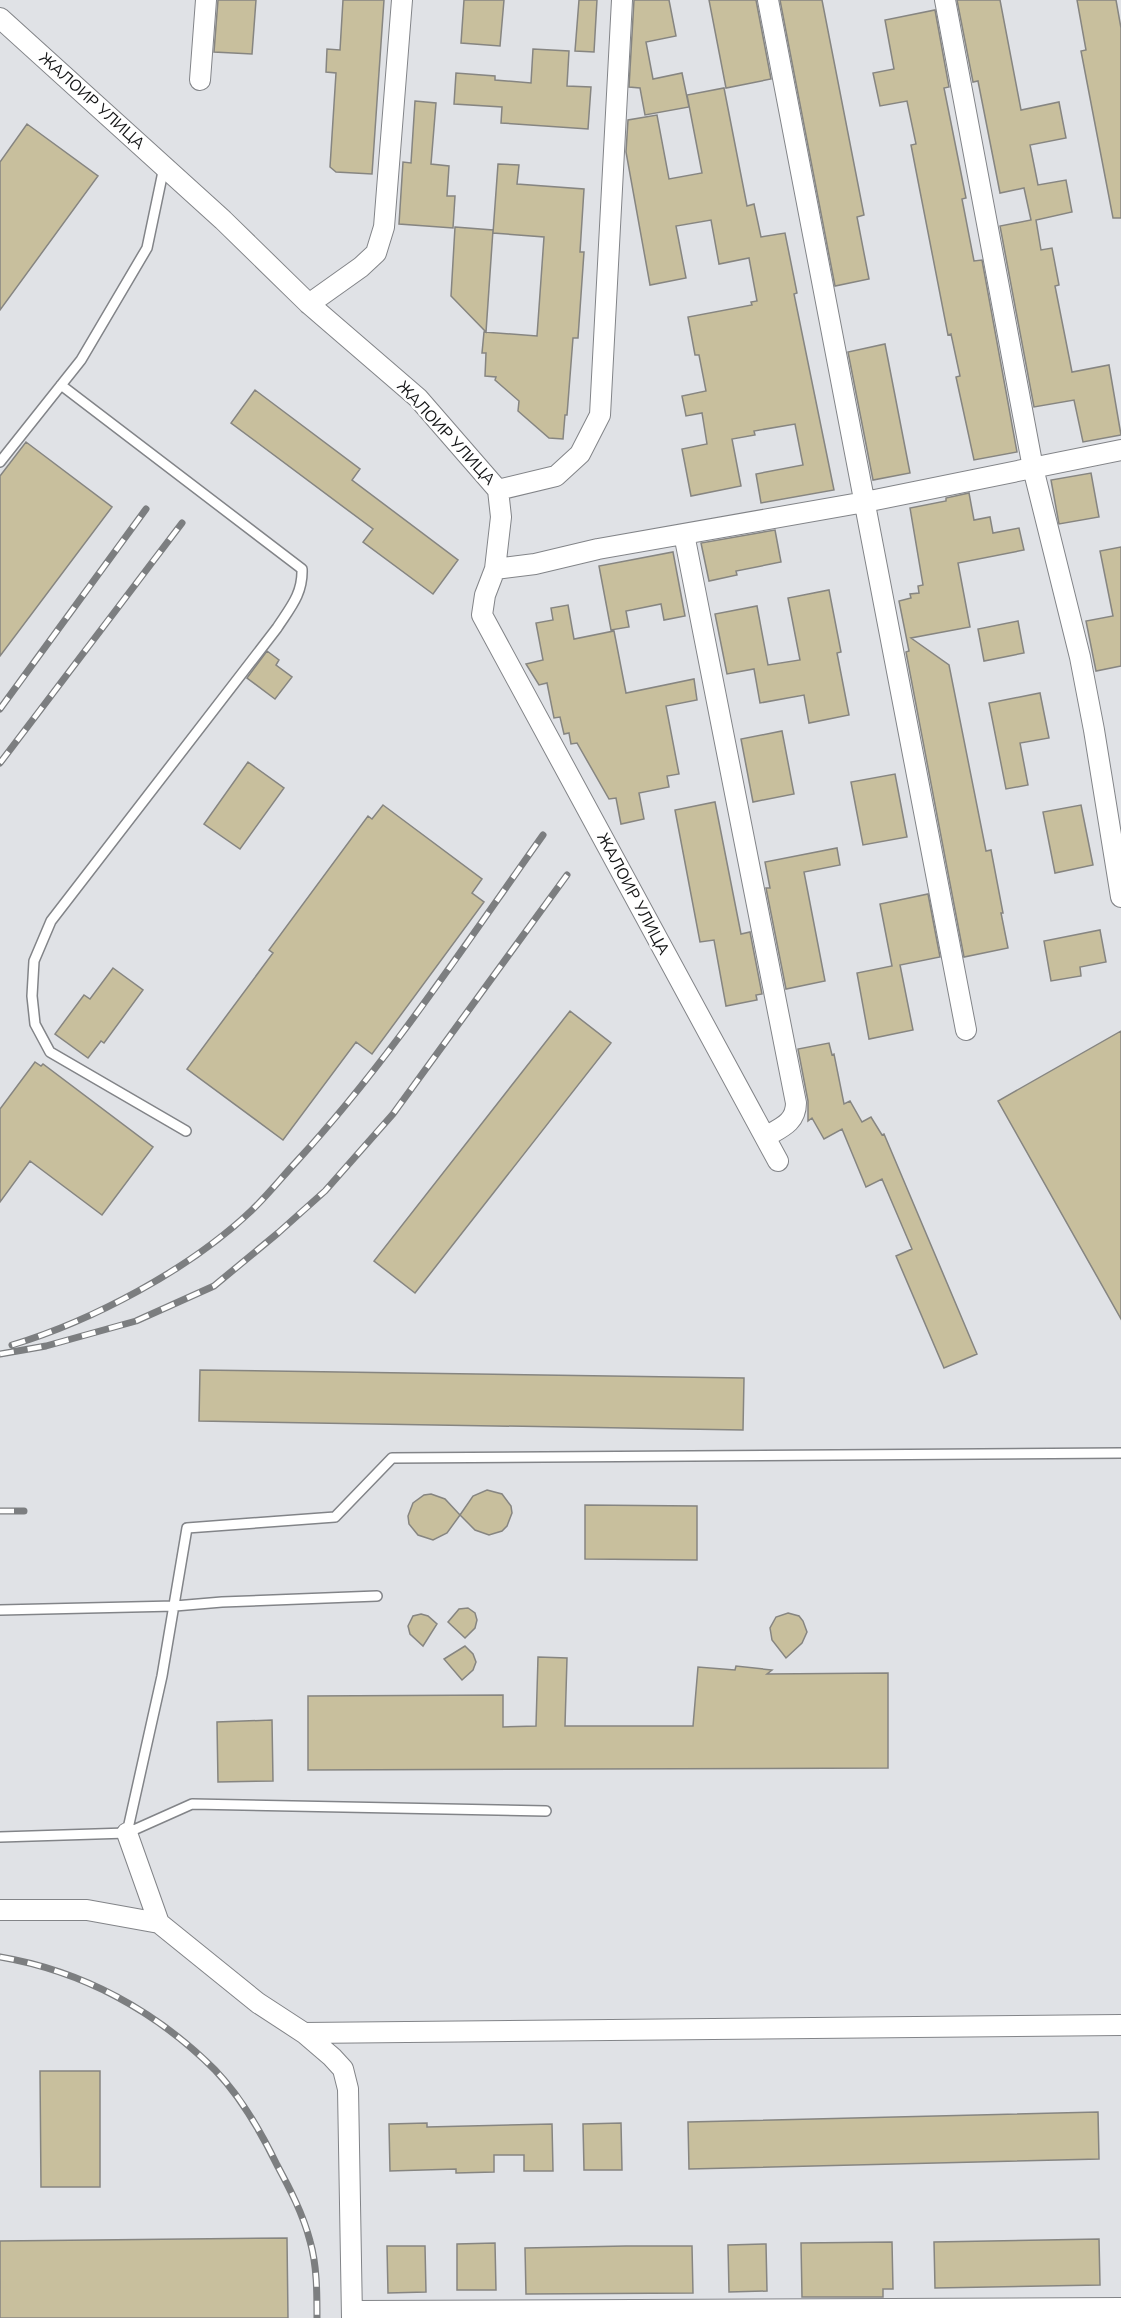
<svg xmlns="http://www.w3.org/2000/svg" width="1121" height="2318" viewBox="0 0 1121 2318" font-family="'Nunito Sans',sans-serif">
<rect width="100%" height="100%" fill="#e0e2e6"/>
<path fill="#c8bf9d" stroke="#868581" stroke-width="1.5" d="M218,0H256L252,54L214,52Z
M343,0H384L372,174L336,172L330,167L336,73L326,72L327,49L340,50Z
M464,0H504L500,46L461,43Z
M579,0H597L594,52L575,51Z
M634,0H669L676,36L646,42L653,79L682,73L689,107L645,115L640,88L629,87Z
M709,0H756L771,79L726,88Z
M780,0H822L864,215L857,217L869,279L835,286Z
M957,0H1000L1021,110L1059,102L1066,138L1030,145L1038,185L1066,180L1072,212L1036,220L1041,250L1052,248L1059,285L1055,286L1072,372L1109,365L1121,435L1083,442L1074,400L1034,407L1000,226L1031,220L1024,188L1000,193L978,81L973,82Z
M1077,0H1116L1121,28V218H1113L1081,51L1086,50Z
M935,10L949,87L944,88L966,198L962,199L974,261L982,260L1017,452L974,460L956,377L960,376L951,334L948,335L911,145L916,144L907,101L880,106L873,73L894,69L885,20Z
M533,49L569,51L567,86L591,87L588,129L501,123L502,107L454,104L456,73L495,76V80L531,83Z
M724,88L747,206L754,204L761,237L785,233L797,293L794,294L834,490L761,503L756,474L803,465L795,424L754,431L755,435L732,439L741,486L691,496L682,449L707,444L702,413L686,416L682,396L706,391L699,355H695L688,317L752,305L751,302L757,301L749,258L719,264L711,220L676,226L686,278L650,285L626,152L628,120L657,115L669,179L702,173L687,95Z
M415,101L436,103L431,164L449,166L447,196H455L453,228L399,224L403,162L411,163Z
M27,124L98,176L0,310V162Z
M498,164L519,165L517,184L584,189L580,252H584L578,338H573L567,415H565L563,439L549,438L518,411L519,401L495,380L496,377L485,376L486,353H482L484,332L537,336L544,237L493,233Z
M455,227L493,230L486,332L451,296Z
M885,344L910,473L873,480L848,352Z
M255,390L360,469L352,480L458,560L433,594L363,542L373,529L231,423Z
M26,442L112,507L0,656V476Z
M1091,473L1099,517L1059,524L1051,480Z
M969,493L974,520L990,517L993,533L1019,528L1024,550L958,563L970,627L911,638L949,665L986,851L991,850L1003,913H1001L1008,948L964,957L906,652L909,651L899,601L911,598L910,594L919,593L918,586L923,585L910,508L946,501V498Z
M775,530L781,562L736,571L737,575L709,581L701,543Z
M1121,547V666L1096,671L1086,621L1113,616L1100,551Z
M673,552L685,616L664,620L661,604L626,611L629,627L611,630L599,566Z
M829,590L841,652L837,653L849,715L809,723L804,695L760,703L754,669L727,674L715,614L757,606L768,665L800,660L788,598Z
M568,605L574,639L614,631L626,693L694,679L697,700L666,706L679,774L667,776L669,787L639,793L644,819L621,824L616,798L609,799L577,743L571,744L569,733L564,734L560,717L554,718L547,683L539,685L526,664L543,660L536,623L553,620L551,608Z
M1018,621L1024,653L984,661L978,629Z
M267,651L279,660L276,665L292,677L275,699L247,678Z
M1040,693L1049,738L1020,743L1028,785L1006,789L989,703Z
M782,731L794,794L753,802L741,739Z
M248,762L284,788L240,849L204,824Z
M895,774L907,837L863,845L851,782Z
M715,802L741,934L750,932L762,994L756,995L757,1000L726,1006L714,940L700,942L675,810Z
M383,805L482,879L472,893L484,902L372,1054L356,1042L283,1140L187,1069L273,953L269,950L368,816L372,819Z
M1081,805L1093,865L1055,873L1043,812Z
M837,848L840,865L804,872L825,981L786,989L766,888H770L765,862Z
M928,894L940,957L900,965L913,1030L869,1039L857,973L892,966L880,904Z
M1100,930L1106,962L1080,967L1081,976L1051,981L1044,941Z
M113,968L143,990L104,1043L101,1041L88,1058L55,1034L84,995L90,999Z
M570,1011L611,1043L415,1293L374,1261Z
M1121,1031V1319L998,1101Z
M829,1043L832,1055L834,1054L844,1104L850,1101L862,1122L871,1117L882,1135L884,1134L977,1354L944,1368L896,1256L912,1249L882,1179L866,1187L842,1129L824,1139L812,1118L808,1121V1101L798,1049Z
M35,1062L41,1066L43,1064L153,1147L102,1215L30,1161L0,1202V1109Z
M200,1370L744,1378L743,1430L199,1421Z
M487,1490L502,1494L511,1506L512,1513L507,1526L502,1531L489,1535L475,1530L460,1515L473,1496Z
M431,1494L445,1499L460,1515L447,1533L433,1540L418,1535L409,1524L408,1516L413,1503L424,1495Z
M585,1505L697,1506V1560L585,1559Z
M468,1608L475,1613L477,1620L475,1628L465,1638L448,1622L459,1609Z
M788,1613L799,1616L803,1621L807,1632L802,1643L786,1658L772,1640L770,1628L776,1617Z
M421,1614L428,1616L437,1624L423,1646L410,1634L408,1626L413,1616Z
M465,1646L473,1654L476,1662L473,1670L462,1680L444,1659Z
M538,1657L567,1658L565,1726H693L698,1667L735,1670L736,1666L772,1670L767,1674L888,1673V1768L308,1770V1696L503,1695V1727L536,1726Z
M272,1720L273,1781L218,1782L217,1722Z
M40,2071H100V2187H41Z
M1098,2112L1099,2159L689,2169L688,2122Z
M427,2123V2127L552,2124L553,2171H524V2155H494V2172L456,2173V2169L390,2171L389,2124Z
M621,2123L622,2170H584L583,2124Z
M287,2238L288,2318H0V2241Z
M1099,2239L1100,2285L935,2288L934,2242Z
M892,2242L893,2289H883V2297H802L801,2243Z
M495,2243L496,2290H457V2244Z
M766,2244L767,2291L729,2292L728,2245Z
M387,2246H425L426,2292L388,2293Z
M626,2246H692L693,2293L526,2294L525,2248Z"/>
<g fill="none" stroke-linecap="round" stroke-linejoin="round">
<defs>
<path id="lane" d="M61,385L302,569C303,594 290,608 277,628L51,921L34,961L32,996L35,1024L50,1052L186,1131
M0,462L81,360L147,248L164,167
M0,1610L175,1606L222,1602L377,1596
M127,1833L162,1676L187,1528L335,1517L392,1458L1121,1453
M0,1837L127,1833L192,1804L546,1811"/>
<path id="street" d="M768,0L966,1030
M945,0L1033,468L1080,657L1094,730L1121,897
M0,18L223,220L309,304L418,398L498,490L501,517L495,569L485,595L482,615L778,1161
M200,80L206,0
M309,304L361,267L376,253L384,227L402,0
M498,490L556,476L580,454L600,415L622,0
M684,534L796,1103C796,1123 780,1128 765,1137
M495,569L535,564L598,549L865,502L1121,450
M127,1833L159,1923L258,2003L304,2033L332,2057L343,2069L348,2089L352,2318
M0,1910H87L159,1923
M304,2033L1121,2025
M352,2311L1121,2308"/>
</defs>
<use href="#lane" stroke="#828488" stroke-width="12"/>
<use href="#street" stroke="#828488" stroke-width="22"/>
<use href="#lane" stroke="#fff" stroke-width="9"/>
<use href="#street" stroke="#fff" stroke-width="20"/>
<defs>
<path id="rail" d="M0,709L146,509
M0,763L182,523
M12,1345C92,1321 190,1269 251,1211C267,1196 282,1177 297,1161C389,1061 464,946 543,835
M0,1354L46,1346L136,1321L214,1286L278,1233L325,1191L393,1114L567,875
M0,1511H24
M0,1957C83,1971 156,2011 215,2070C241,2097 261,2132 277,2165C290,2189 303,2214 310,2241C317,2265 317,2293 317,2318"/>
</defs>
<use href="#rail" stroke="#7c7e80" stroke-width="7"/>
<use href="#rail" stroke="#fff" stroke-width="4.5" stroke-dasharray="14" stroke-linecap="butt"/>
</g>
<g text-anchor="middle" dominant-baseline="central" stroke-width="5" stroke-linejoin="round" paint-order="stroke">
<g font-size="16" fill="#131415" stroke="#fff">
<text transform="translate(92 101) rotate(42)">ЖАЛОИР УЛИЦА</text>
<text transform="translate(446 433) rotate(47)">ЖАЛОИР УЛИЦА</text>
<text transform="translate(633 894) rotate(62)">ЖАЛОИР УЛИЦА</text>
</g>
</g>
</svg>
